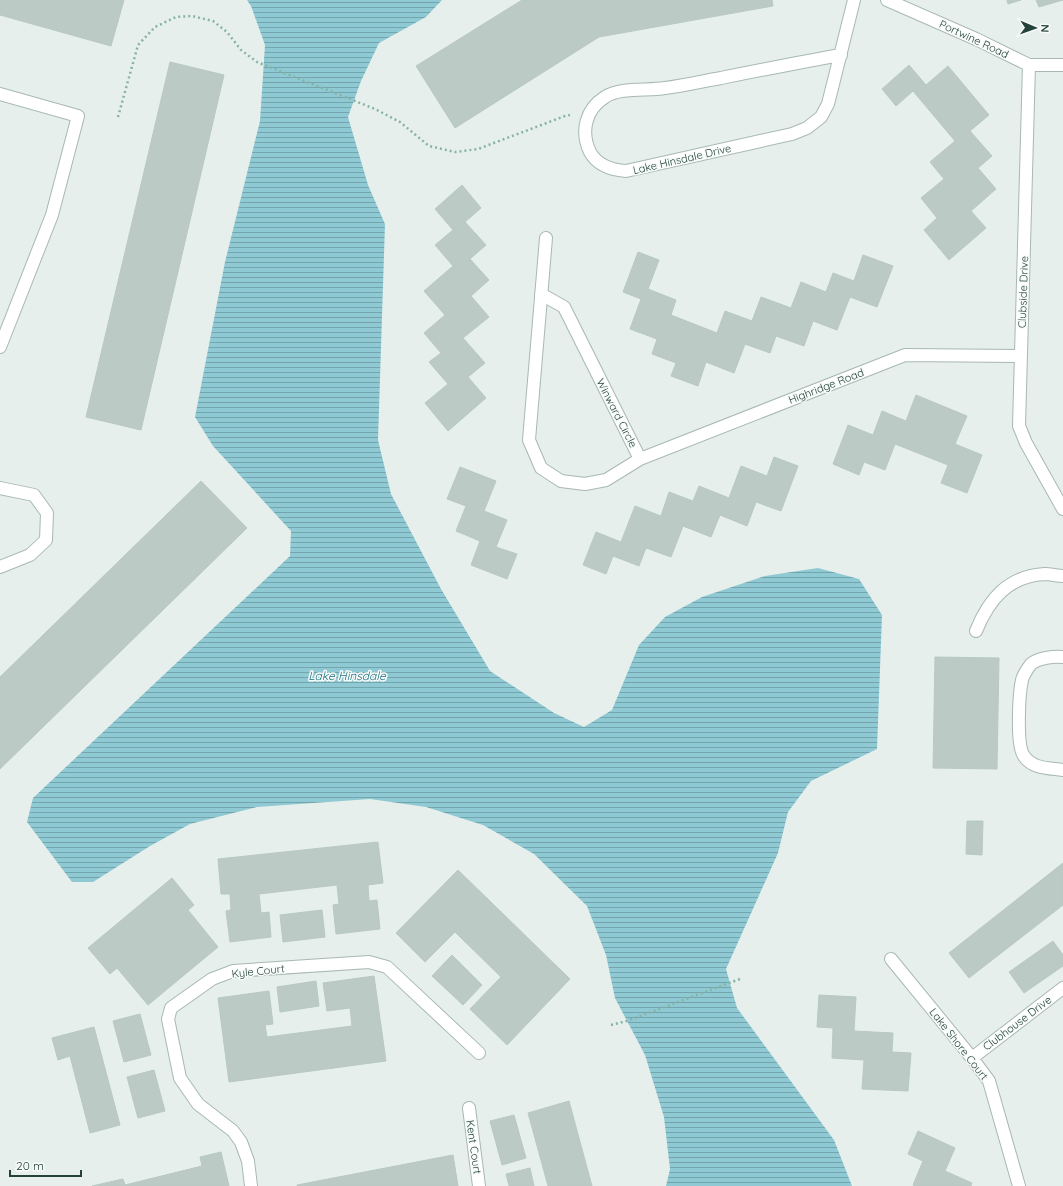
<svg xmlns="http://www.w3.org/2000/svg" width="1063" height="1186" viewBox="0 0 1063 1186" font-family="Quicksand,sans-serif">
<defs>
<pattern id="water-rules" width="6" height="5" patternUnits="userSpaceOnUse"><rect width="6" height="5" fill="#8ec9d4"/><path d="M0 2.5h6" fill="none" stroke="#74a5ad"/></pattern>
</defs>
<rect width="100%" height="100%" fill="#e6efeb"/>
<path fill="url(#water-rules)" d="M247,0H442L426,17L379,43L361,81L348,117L368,185L385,224L378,440L391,494L441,589L490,671L554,713L584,727L612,710L639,645L665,617L702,597L765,576L818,568L859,579L882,615L877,749L811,781L788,812L778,853L726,969L737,1008L834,1140L852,1186H666L670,1169L664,1117L645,1055L615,998L606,955L587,906L534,854L483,825L426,807L370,799L257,807L190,824L150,846L93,882H72L27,822L33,798L290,556L291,531L213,446L195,417L225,262L260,121L265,45L251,6Z"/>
<path fill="#bbcac4" stroke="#b8c9c2" d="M0,0H124L111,46L0,15Z
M522,0H772L773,6L599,37L455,128L416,66Z
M1007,0H1021L1008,4Z
M1036,0H1063L1039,7Z
M170,62L224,75L141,430L86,417Z
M909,65L926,85L948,66L989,115L970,131L992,156L978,168L996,189L971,211L986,228L949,260L924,230L937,218L921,198L944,179L930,162L955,141L913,91L896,106L882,89Z
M462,185L481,208L465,222L486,245L470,259L489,280L471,296L489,317L463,338L485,363L468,377L486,398L448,431L425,403L448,384L429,362L441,353L424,333L445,315L424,291L453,266L435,245L453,230L435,209Z
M638,252L659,260L648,289L676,300L671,315L717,333L725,311L752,321L761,297L791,308L801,282L826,292L833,273L854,281L863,255L893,266L877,307L850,297L837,330L813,321L804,346L776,336L770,353L745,344L734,373L706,362L698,386L671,376L676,363L652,354L657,339L630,329L641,299L623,292Z
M916,395L967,416L955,444L982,455L967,493L941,483L948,465L895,444L885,470L864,462L859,475L833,464L848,425L873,435L882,411L906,421Z
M774,457L798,466L781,511L756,502L747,526L720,515L711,537L683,526L671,557L646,548L639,566L613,556L606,574L583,565L596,532L621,542L635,506L661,516L669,492L693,501L699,486L729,498L741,466L767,476Z
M460,467L496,481L484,511L507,520L496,547L517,554L507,579L471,565L480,541L456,531L466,506L447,499Z
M201,481L247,528L0,769V677Z
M935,657L999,658L997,769L933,768Z
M967,821H983L982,855L966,854Z
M378,842L383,883L368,885L369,901L377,900L380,929L336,934L333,905L339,904L337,885L259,894L261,913L269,912L271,937L230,942L226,911L231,910L230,894H221L218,859Z
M1063,863V905L969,978L949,953Z
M458,870L570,979L507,1045L470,1009L501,977L455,932L425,962L396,933Z
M172,878L194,905L188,910L218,947L148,1005L117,968L110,974L88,948Z
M322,910L325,937L283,942L280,915Z
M1053,941L1063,955V966L1024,993L1009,972Z
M452,955L482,985L463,1005L432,976Z
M374,976L386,1061L229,1082L218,998L269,991L273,1024L265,1025L267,1037L352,1026L350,1008L327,1011L323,983Z
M316,981L319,1006L280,1012L277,987Z
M819,995L856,997L854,1031L893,1033L892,1052L911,1053L908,1091L862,1089L864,1060L832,1058L833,1028L817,1027Z
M140,1014L151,1055L124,1062L113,1021Z
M94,1027L120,1125L90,1133L70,1056L58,1060L52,1038Z
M154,1070L165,1111L138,1118L127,1077Z
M569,1101L592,1186H548L528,1113Z
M514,1115L526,1158L502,1165L490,1121Z
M918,1131L955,1148L945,1171L972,1183L971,1186H916L913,1185L923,1161L908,1154Z
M221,1152L229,1186H92L123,1179L125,1185L202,1166L200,1157Z
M453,1155L458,1186H297V1185Z
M530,1168L534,1186H509L506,1174Z"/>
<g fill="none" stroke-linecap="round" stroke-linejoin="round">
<defs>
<path id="service" d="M0,94L78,116L52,215L0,347
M0,488L34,495L47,513L46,540L30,555L0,567"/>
<path id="minor" d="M887,0L976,39L1029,65H1063
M841,55C801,62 761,70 721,78C703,81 684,86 665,88C647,91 620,87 605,97C586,109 580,131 590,152C597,165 612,170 626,171L792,134L807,128L821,117L828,104L854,0
M1029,65L1019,426L1026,443L1063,509
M546,238L529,440L541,468L561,481L585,484L606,480L640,459L905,355L1021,356
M541,294L564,307L640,459
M976,631C989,599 1008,576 1045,574C1051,574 1057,576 1063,576
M1063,657C1054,656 1038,658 1031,664C1028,668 1023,676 1022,680C1019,693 1016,746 1024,756C1032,769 1050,768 1063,770
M891,959L972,1058L989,1081L1019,1186
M972,1058L1063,988
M469,1108L479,1186
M251,1186L248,1161L241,1142L233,1131L198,1104L180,1078L168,1019L171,1008L212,979L233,971L369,962L387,967L479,1053"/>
</defs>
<use href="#service" stroke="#a8b8b2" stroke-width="14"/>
<use href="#minor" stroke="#a8b8b2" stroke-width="14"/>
<path stroke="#86b3a5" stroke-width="2.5" stroke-dasharray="2 3" stroke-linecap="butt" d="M118,117L138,45L155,27L176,17L192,16L213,21L227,32L241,50L257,62L375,109L400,122L429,146L455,152L478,149L565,116L570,115
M611,1025L627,1021L740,979"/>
<use href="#service" stroke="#fff" stroke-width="12"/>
<use href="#minor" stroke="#fff" stroke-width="12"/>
</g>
<g text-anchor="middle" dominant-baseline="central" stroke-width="3" stroke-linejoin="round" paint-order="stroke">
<g font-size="11" fill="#24423a" stroke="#f7fbf9">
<text transform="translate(974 39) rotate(25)">Portwine Road</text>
<text transform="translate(682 159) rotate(-13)">Lake Hinsdale Drive</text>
<text transform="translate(1023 292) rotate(-88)">Clubside Drive</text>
<text transform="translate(826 386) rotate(-21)">Highridge Road</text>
<text transform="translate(617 413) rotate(63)">Winward Circle</text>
<text transform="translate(258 971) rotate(-6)">Kyle Court</text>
<text transform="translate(1017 1023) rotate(-37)">Clubhouse Drive</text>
<text transform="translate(959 1044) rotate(52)">Lake Shore Court</text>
<text transform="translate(474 1147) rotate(82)">Kent Court</text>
</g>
<g font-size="12" font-style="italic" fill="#1c6f80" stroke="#f7fbf9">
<text x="347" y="675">Lake Hinsdale</text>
</g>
</g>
<g transform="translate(1035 28) rotate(92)" stroke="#f7fbf9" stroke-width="3" paint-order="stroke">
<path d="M0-3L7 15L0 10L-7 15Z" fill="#24423a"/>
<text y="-6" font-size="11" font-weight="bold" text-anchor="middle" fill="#24423a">N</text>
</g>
<path d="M10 1170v6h71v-6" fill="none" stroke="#24423a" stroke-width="2"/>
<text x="16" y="1170" font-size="12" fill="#24423a" stroke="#f7fbf9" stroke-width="3" paint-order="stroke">20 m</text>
</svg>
